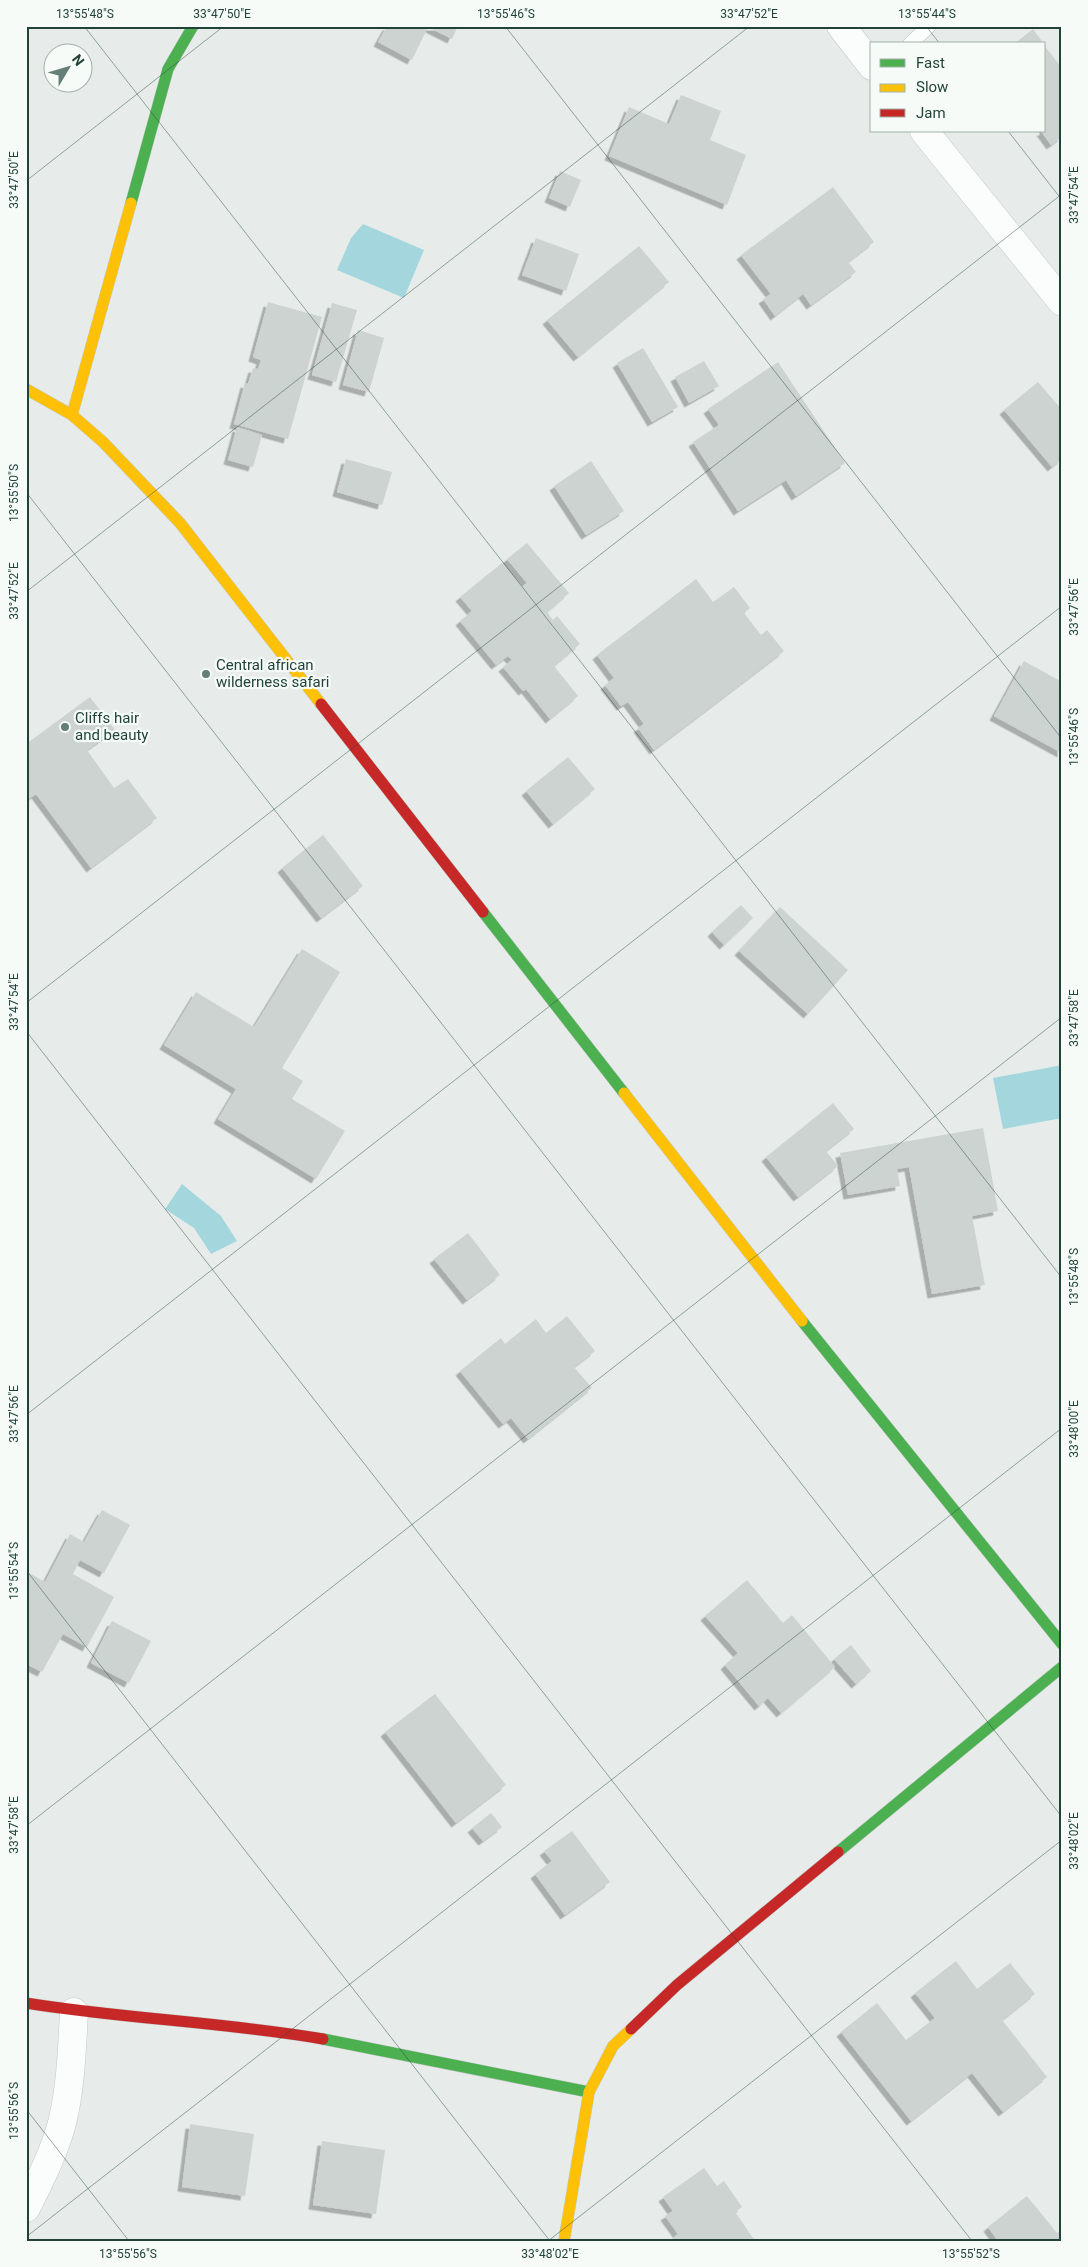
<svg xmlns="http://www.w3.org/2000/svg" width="1088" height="2267" viewBox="0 0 1088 2267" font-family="Roboto,sans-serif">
<defs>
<filter id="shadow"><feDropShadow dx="-4.5" dy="4.5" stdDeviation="0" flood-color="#0004"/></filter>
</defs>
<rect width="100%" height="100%" fill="#e7ecea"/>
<path fill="#a4d6de" d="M363,224L424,250L404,298L337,270L351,238Z
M1062,1065V1118L1003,1129L993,1078Z
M182,1184L221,1216L237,1241L211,1254L194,1228L165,1209Z"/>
<path fill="#cdd3d1" filter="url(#shadow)" d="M387,26H458L452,39L428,27L412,60L378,42Z
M1033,29L1044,44H1014Z
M1044,45L1062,68V137L1051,145L1041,131H1044Z
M681,95L721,111L710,140L746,155L727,205L609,156L629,107L669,124Z
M560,171L581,180L570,207L549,198Z
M833,187L874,242L848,262L856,272L811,305L803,294L775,316L763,299L771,294L741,255Z
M536,238L579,254L566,291L522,275Z
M639,246L669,282L578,357L547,320Z
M268,302L322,317L288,439L234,424L245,383L248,384L253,368L258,369L261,360L253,357Z
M332,303L357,310L336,382L312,375Z
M358,330L384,338L369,392L343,385Z
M643,348L678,407L652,422L617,363Z
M704,361L719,386L689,403L675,377Z
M778,362L845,463L796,496L786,480L738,511L693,442L719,425L708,409Z
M1038,382L1062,410V459L1052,467L1004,410Z
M237,427L262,435L253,467L228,460Z
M346,459L392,472L382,505L337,492Z
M591,461L624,511L586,535L554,486Z
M527,543L569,593L547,612L553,620L557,616L580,644L554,666L578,696L550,719L526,689L523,691L503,667L512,660L508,656L496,665L460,621L472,611L460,597L502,563L522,587L527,583L507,559Z
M696,579L713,602L734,587L750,608L744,613L761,635L767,630L784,651L654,750L638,728L644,724L628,702L621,706L605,685L614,678L597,655Z
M1024,661L1062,682V753L994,716Z
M90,697L115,730L87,750L114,788L128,779L157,818L91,868L36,794L26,801V744Z
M568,757L595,789L553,824L526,791Z
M323,835L363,886L321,918L282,868Z
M741,905L753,918L724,945L712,932Z
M780,907L848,970L808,1014L739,951Z
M302,949L340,972L282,1068L303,1081L292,1099L345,1131L316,1179L218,1119L236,1089L164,1045L196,992L254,1027Z
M833,1103L854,1129L826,1151L838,1166L798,1197L766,1157Z
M983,1128L998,1211L972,1216L985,1285L932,1294L909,1167L897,1169L900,1186L848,1195L840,1153Z
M468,1233L500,1275L467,1300L434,1259Z
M567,1316L595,1351L574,1367L592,1388L528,1439L511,1418L503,1424L460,1371L501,1338L505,1344L536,1319L546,1333Z
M102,1510L130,1525L104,1573L80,1560L73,1574L114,1597L87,1647L63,1634L42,1672L26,1664V1571L45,1582L70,1534L84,1542Z
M747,1580L783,1623L792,1615L835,1667L781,1713L768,1698L759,1706L725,1665L738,1653L705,1616Z
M112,1621L151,1641L129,1683L91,1663Z
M851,1645L871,1671L856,1684L834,1659Z
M435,1694L506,1785L456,1823L385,1732Z
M491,1813L502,1827L483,1841L472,1828Z
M572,1831L610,1882L565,1915L535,1874L552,1861L544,1851Z
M956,1961L977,1989L1010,1963L1035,1994L1002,2020L1047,2077L1003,2112L972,2073L911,2121L841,2032L877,2003L906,2040L935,2018L915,1993Z
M190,2124L254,2134L245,2196L182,2187Z
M322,2141L385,2150L376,2214L313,2205Z
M704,2168L717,2186L724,2181L742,2207L735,2212L755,2241H669L678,2234L665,2216L673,2211L663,2197Z
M1027,2196L1057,2233L1062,2229V2241H998L988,2227Z"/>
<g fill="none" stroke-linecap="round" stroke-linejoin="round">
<defs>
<path id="lane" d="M910,44L929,26"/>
<path id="street" d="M841,26L872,66
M924,131L1062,302
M26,2208C40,2180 54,2153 62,2123C71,2087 72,2048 74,2012"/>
<path id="fast" d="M131,203L168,69L193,26
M483,912L624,1093
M802,1321L1062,1644
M838,1852L1062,1667
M323,2039L589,2092"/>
<path id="slow" d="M26,389L72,415L103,442L180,523L321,704
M72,415L131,203
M624,1093L802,1321
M564,2241L589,2092L613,2046L631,2029"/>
<path id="jam" d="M321,704L483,912
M26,2003C125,2019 224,2022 323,2039
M631,2029L677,1985L838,1852"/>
</defs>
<use href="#lane" stroke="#c4c9c7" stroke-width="15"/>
<use href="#street" stroke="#c4c9c7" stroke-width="29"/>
<use href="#fast" stroke="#c2cac7" stroke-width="12"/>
<use href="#slow" stroke="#c2cac7" stroke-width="12"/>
<use href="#jam" stroke="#c2cac7" stroke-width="12"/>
<use href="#lane" stroke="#fbfcfc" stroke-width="14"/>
<use href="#street" stroke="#fbfcfc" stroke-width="28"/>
<use href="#fast" stroke="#4caf50" stroke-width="11"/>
<use href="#slow" stroke="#ffc107" stroke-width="11"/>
<use href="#jam" stroke="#c62828" stroke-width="11"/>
</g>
<path fill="none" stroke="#21433a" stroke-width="1" stroke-opacity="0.45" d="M84,26L1062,1278M505,26L1062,739M926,26L940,44M1008,131L1062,200M26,181L224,26M26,492L1062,1817M26,592L750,26M26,1003L1062,194M26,1031L972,2241M26,1415L1062,606M26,1570L550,2241M26,1826L1062,1017M26,2109L129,2241M26,2237L1062,1428M548,2241L1062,1840"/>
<g fill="#667e78" stroke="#f6fbf8" stroke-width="2">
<circle cx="206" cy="674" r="5"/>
<circle cx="65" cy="727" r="5"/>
</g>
<g text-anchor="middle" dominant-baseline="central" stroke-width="4.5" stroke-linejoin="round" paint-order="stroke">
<g font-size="15" fill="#21433a" stroke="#f6fbf8" text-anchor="start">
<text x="216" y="665">Central african<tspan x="216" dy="17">wilderness safari</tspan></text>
<text x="75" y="718">Cliffs hair<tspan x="75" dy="17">and beauty</tspan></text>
</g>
</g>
<rect width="1088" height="2267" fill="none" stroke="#f6fbf8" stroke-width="55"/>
<rect x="870" y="42" width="175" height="90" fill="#f6fbf8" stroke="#a1b1ac"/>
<rect x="880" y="59" width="25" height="8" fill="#4caf50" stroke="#a1b1ac"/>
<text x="916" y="68" font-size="15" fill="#21433a">Fast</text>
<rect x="880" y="84" width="25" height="8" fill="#ffc107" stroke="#a1b1ac"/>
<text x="916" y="92" font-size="15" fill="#21433a">Slow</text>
<rect x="880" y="109" width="25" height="8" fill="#c62828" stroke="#a1b1ac"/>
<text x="916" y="118" font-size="15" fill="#21433a">Jam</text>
<g transform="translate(68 68) rotate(52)"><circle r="24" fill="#f6fbf8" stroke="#a1b1ac"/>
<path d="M0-4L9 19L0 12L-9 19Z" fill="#667e78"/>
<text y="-8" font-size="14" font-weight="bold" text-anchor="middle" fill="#21433a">N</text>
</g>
<rect x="28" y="28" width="1032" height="2212" fill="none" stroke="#21433a" stroke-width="2"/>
<g font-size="12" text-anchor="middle" fill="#21433a">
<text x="85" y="18">13°55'48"S</text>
<text x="222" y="18">33°47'50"E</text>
<text x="506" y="18">13°55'46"S</text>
<text x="749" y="18">33°47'52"E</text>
<text x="927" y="18">13°55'44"S</text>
<text transform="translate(14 180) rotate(-90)" y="4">33°47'50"E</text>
<text transform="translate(1074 195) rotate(-90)" y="4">33°47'54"E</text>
<text transform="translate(14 493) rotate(-90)" y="4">13°55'50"S</text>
<text transform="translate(14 591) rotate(-90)" y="4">33°47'52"E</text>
<text transform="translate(1074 607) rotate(-90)" y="4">33°47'56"E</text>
<text transform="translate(1074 737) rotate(-90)" y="4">13°55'46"S</text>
<text transform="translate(14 1002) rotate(-90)" y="4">33°47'54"E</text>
<text transform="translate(1074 1018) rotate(-90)" y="4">33°47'58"E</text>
<text transform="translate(1074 1277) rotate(-90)" y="4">13°55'48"S</text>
<text transform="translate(14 1414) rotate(-90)" y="4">33°47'56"E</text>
<text transform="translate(1074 1429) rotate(-90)" y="4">33°48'00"E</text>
<text transform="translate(14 1571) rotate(-90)" y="4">13°55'54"S</text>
<text transform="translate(14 1825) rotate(-90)" y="4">33°47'58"E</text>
<text transform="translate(1074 1841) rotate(-90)" y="4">33°48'02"E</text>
<text transform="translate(14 2111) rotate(-90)" y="4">13°55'56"S</text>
<text x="128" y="2258">13°55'56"S</text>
<text x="550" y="2258">33°48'02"E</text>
<text x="971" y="2258">13°55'52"S</text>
</g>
</svg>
